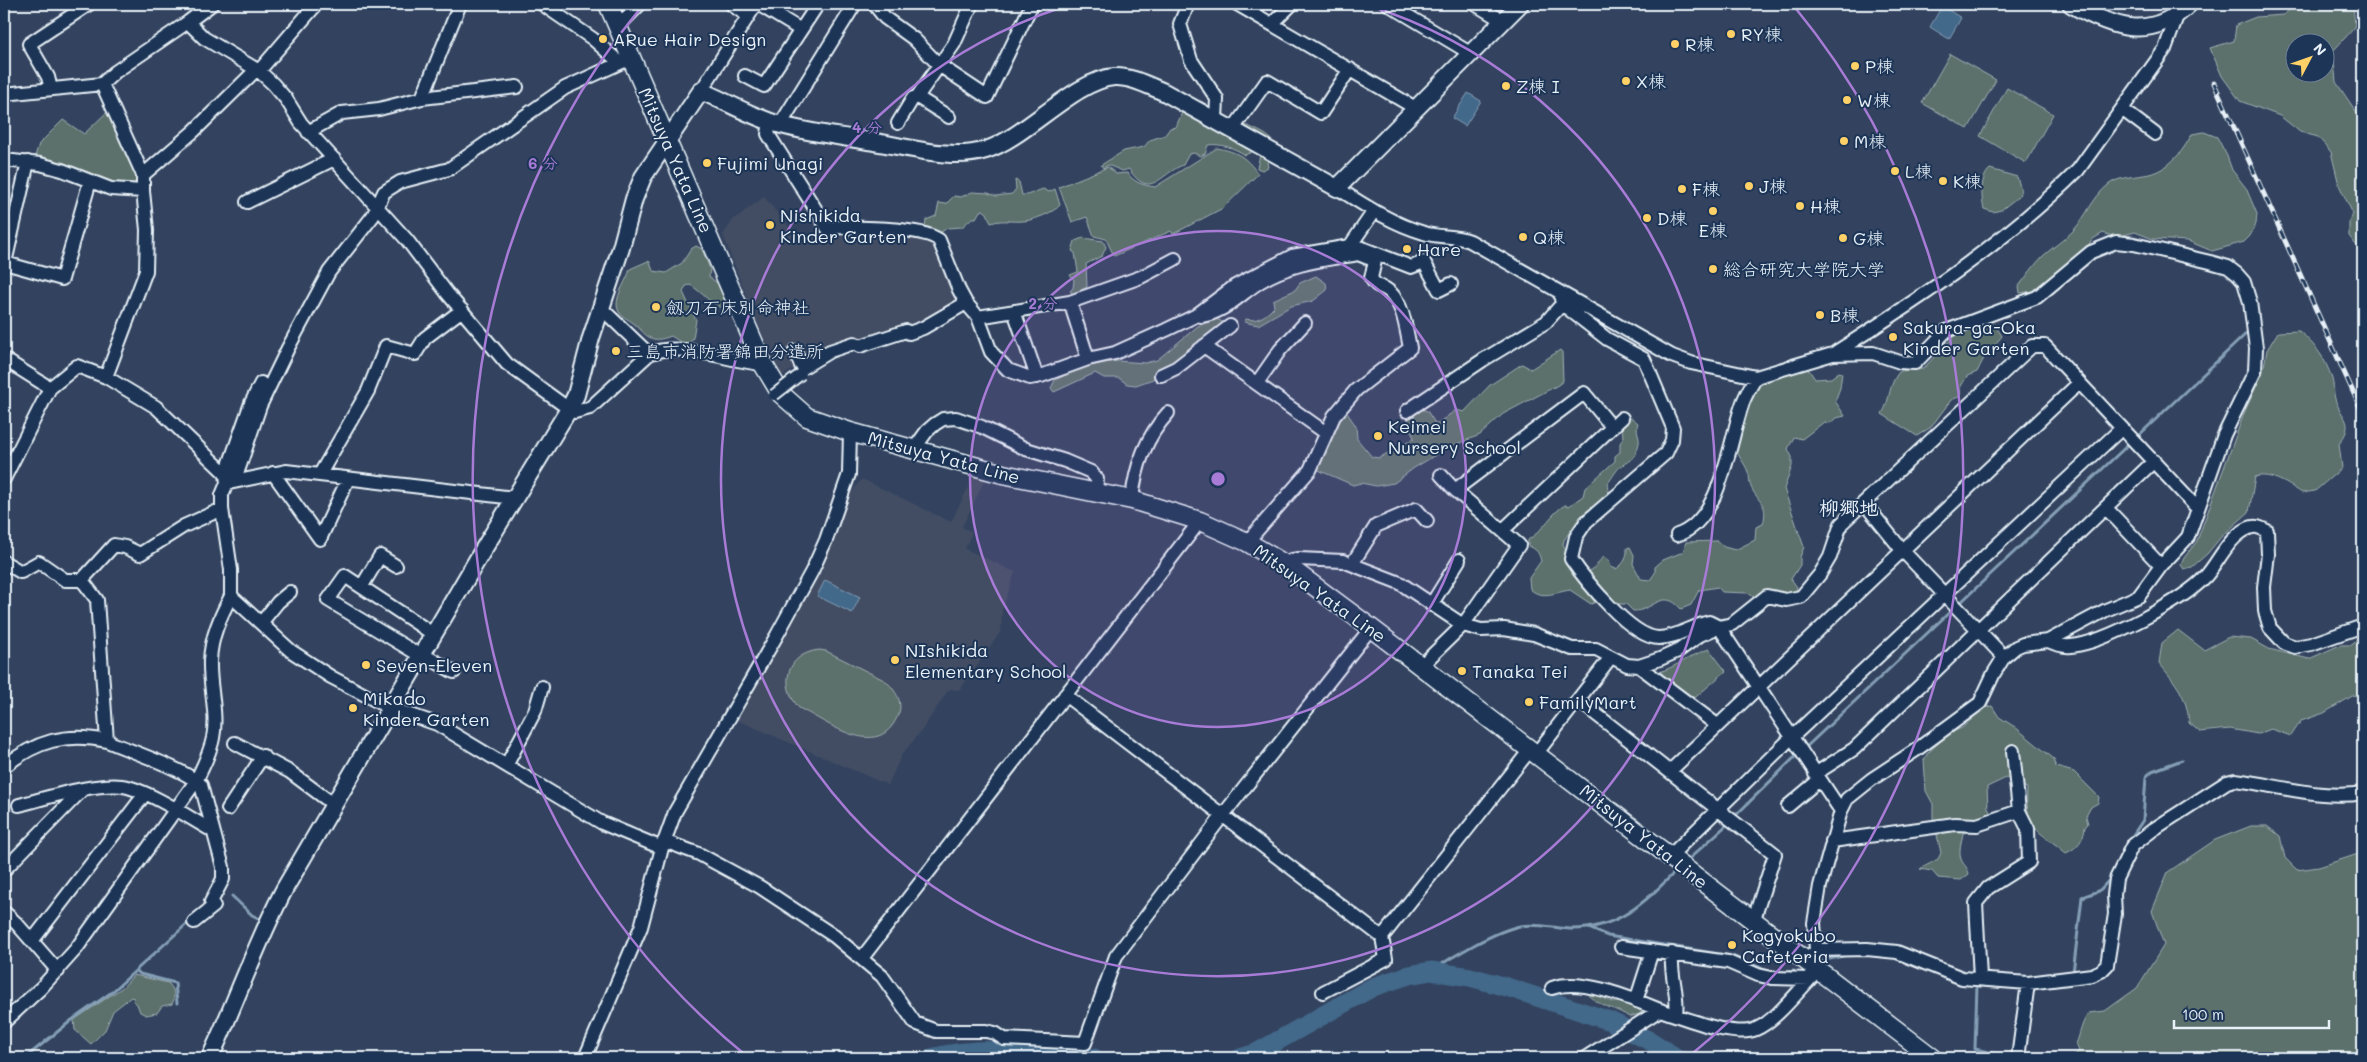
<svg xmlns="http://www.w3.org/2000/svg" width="2367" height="1062" viewBox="0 0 2367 1062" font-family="Mali,'Klee One',sans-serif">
<rect width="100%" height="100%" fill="#33435f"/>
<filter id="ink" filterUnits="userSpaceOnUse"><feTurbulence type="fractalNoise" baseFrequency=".02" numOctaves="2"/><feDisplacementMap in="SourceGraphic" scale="10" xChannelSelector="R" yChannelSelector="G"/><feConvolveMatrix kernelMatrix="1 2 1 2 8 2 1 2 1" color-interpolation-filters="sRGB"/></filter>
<g filter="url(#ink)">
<path fill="#434d64" d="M764,197L798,238L806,241L822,231L826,237L838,232L870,234L927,241L939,252L961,303L923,325L797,367L781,376L755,318L723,235L733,220Z
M974,476L985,479L962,527L972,532L965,549L1015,572L1002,610L1001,631L961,688L957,690L951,689L947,692L922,730L902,754L888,785L737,720L802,603L821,565L847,498L862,479L951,522Z"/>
<path fill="#5b706c" stroke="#a2b0b2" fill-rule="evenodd" d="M2297,4H2353L2355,27L2333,51L2336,82L2357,113L2363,117V248L2357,246L2349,236V223L2353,214L2339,185L2331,152L2318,137L2300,132L2280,116L2240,101L2222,76L2210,48L2234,41L2236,25L2256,17L2283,15ZM2294,42H2324V72H2294Z
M1950,54L1996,80L1968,129L1922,103Z
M2007,88L2053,114L2026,163L1980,136Z
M1201,101C1210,106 1219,113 1228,117C1239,123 1263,131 1270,138L1267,152L1269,157L1267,162L1268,167L1262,170L1257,168L1260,155L1256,150L1245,155C1236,148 1219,143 1208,145L1205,154L1200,156L1194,153L1189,154L1183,165C1161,173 1150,201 1129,169L1122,171L1108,165L1103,168L1101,165L1124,151L1144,147L1150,140L1165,135L1170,128L1176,127L1183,110Z
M107,112L137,176V183L117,184L35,156L39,144L63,120L84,134Z
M2204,132L2217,137L2227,156L2232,170L2246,188L2257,214L2256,224L2250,236L2244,242L2212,251L2188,241L2153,239L2135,232L2116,237L2103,233L2093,239L2083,252L2033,291L2020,293L2019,286C2027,276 2034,265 2043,256C2053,247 2064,240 2073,231C2086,217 2093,197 2108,185C2118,177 2132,177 2144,175C2167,172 2182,153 2192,134Z
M1217,148C1238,152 1246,157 1258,174L1223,208L1173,234L1171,231L1114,256L1106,239L1094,236L1087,217L1072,222L1059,187L1108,167L1116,174L1127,173C1135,183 1142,185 1155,187Z
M1990,169L2017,177L2021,190L2019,196L2001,210L1993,212L1984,209C1981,198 1980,177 1990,169Z
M1015,180L1019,182L1022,195H1027L1043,189L1049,192L1055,189L1060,205C1055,212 1032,221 1023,221C1012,222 1002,219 991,223L987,213L983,210L980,211L976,218H972L962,227L947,228L940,233L928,231L925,227L926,220L936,216L939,203L946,204L954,196L961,197L972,192L988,193L996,196L1012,194L1016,189Z
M1083,238L1103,241L1106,247L1102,256L1086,264L1087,287L1073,294L1070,291L1073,288L1074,280L1070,275L1078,272L1075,253L1072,251L1075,241Z
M696,246L702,249L710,269L709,277L720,285L726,300V309C712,307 703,292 690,285L686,286L683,292L696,320L693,338L687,346L671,336C648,345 647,334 632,322C625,317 618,316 617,305C617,292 627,281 630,269L648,261L650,262L653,271L666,273L682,263L691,249Z
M1316,276L1326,283L1327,290L1313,301L1291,306L1258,325L1244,322L1246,319C1257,322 1266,316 1274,307L1273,300L1295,290L1300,283Z
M1217,319L1224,323L1201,345L1159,372L1153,379L1136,385L1127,384L1119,378H1104L1095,373L1054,392L1051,388L1055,380L1082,367L1102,363L1117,361L1145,363L1157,360L1198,326Z
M1989,325H1995L2002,336L1984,358L1977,372L1967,376L1960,388L1961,396L1951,400L1931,427L1917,436L1882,414C1891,399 1888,384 1900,371L1923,369L1958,332Z
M2299,331C2316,346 2325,357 2332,379C2334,385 2333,392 2335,399C2342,420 2356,421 2339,444L2342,468L2315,491L2302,493C2289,485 2271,472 2255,477L2249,512L2221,537L2207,554L2192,567L2184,569L2181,565L2184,558L2197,541L2245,411L2263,372L2267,350L2278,332Z
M1560,350L1562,352L1563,381L1558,385L1503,414L1480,435L1449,447L1414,468L1394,483L1376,486L1361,483L1353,485L1316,469L1323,445L1345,410L1356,426L1357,439L1372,457L1379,458L1414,438L1408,424V414L1418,408L1427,411L1435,423H1438L1456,410L1464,412L1490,385L1522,364L1531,369Z
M1800,368L1809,370L1815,379L1831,378L1839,372L1842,373L1840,388L1835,401L1845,416L1836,418L1830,423L1824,422L1802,439L1794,437L1788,449L1792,457V466L1784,489L1804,547L1800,557V565L1791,579L1797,587L1795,593L1755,598L1748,593L1722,592L1718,587L1699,590L1691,605L1681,609C1663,587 1652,612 1633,611L1626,604H1616L1591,578L1589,571C1597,568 1597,561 1604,557L1609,561L1611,567L1616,569C1625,563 1627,558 1627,548L1630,547L1634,555L1633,564L1641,579L1650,580L1655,573V567L1663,560L1683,552L1686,542L1717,541L1724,547L1735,550L1755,540L1756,527L1763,524C1769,503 1758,503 1751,487C1749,482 1750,476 1748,472C1745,463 1738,457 1736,448C1733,429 1750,396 1760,380Z
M1627,418H1632L1638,423C1635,430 1640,436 1639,443C1635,460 1632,458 1620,467C1616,470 1612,478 1608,483C1612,505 1601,501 1587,511C1578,517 1571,531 1564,540L1563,545L1567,550L1565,555L1596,602L1591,604L1570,590C1556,592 1542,600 1530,589L1529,578L1541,561C1539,553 1537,549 1528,546V540C1543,531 1552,512 1565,505L1569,506L1583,496L1585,488L1615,461V456L1620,452V443L1623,439L1622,423Z
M2178,630L2204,650L2229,637L2251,639L2269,649L2309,659L2340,645H2352L2363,634V699L2354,695L2324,713L2301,721L2291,736L2271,729L2258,734L2230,729L2200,732L2189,723C2187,695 2176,684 2159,663L2162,643Z
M1709,649L1726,671L1690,702L1656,673C1675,668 1690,655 1709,649Z
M819,650L826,651L886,681C895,690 904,702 898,715C879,762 829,723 799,708C779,685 786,654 819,650Z
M1992,706L1999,717L2015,727L2054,759L2056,767L2074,772L2099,797L2098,803L2091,807L2086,816L2088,824L2085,827C2084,839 2078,848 2066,853C2037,828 2025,832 2027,788L2006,778L1987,787L1988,808L1993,818L1992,828L1963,833C1962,840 1958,851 1961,859C1963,865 1968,867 1969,874L1961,880L1938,878L1932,871L1920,869L1938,859L1941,853L1933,817V804L1926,791L1924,760L1927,754L1949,733L1962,728L1985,707Z
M2251,826H2267L2280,836L2285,858L2297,870L2319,867L2358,854L2363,855V1058H2072L2079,1051L2076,1044C2081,1032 2081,1023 2089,1013L2105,1011L2137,988L2164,945L2152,911L2168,872L2215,840Z
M134,975L168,983C174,988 176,997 172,1004L162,1006L157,1013L146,1015L140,1012L137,1004L133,1001L134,998L131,997L113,1011L105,1030L91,1044L75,1030L74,1020L123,987Z
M1590,993L1612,1002L1629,1003L1643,1013L1629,1017C1617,1008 1601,1007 1590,997Z"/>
<path fill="#43688a" stroke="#859fb6" d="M1942,6L1961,18L1949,39L1930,27Z
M1468,93L1481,101L1465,126L1452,118Z
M825,580L860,597L852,613L817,596Z"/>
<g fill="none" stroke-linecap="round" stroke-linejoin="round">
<path stroke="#859fb6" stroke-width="3" d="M2136,438L2249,331
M1959,604L2131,442
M1804,749L1954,608
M1734,817L1799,753
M2129,841L2143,820L2146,777L2152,771L2182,760
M1690,858L1730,822
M2115,868L2125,846
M232,896L252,915L262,920
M1589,928L1608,936L1732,956L1768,971
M1830,959L1847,955
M136,970L140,974L175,983L177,1003
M1431,971C1453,956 1495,931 1520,926C1536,923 1555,928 1570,929C1617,930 1644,903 1675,872
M1782,973L1794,971
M2073,973L2082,897L2099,891L2111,878
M1939,975L1956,982
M1977,984L1975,1049L2015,1058
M25,1058L72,1020L112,992L190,921"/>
<path stroke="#43688a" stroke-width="19" d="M931,1058C982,1044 1041,1053 1094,1058
M1240,1058L1256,1053L1373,987L1409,975L1431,971L1470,977L1510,988L1610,1021L1652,1042L1677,1058"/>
<defs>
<path id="minor" d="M542,4L593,39L620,63
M731,4L748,16
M758,4L801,30
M874,4L885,18L914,39L939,65L987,97L1032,4
M1188,4L1180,24L1191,60L1217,99L1216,119
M1237,4L1417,109
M1388,4L1470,53
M1475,4L1503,21
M188,22L204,38L259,71L273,84L286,99L301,123L407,240L447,293L507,364L569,409L575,412L590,408L649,354C679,340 730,362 763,364
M1272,24L1292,4
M618,26L640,4
M259,71L314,7
M745,76L764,86L818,4
M102,84L143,175V191L147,230L146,271L106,377
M51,89L48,77L29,44L89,4
M701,91L756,4
M4,94L102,84L115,72L188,22L212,4
M917,97L949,117
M422,98L460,4
M2123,110L2155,134
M770,122L768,134L828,229L838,227C861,228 923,227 939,240L959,290L966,303L978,317L991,352L1008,370L1030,378L1041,376L1088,359L1115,353L1166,330L1195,316L1235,286L1292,256L1350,246L1362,248L1411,267L1424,262L1439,290L1451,284
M898,123L913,98L917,97L954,44L972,4
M780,125L855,4
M1233,129L1267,81L1321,113L1350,69
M308,132L342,113L379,109L422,98L517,87
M4,160L40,164L62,170L111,189L143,191
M28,162L5,263L62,279L90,181
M143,175L194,131L256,70
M1337,188C1364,205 1392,224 1424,233C1439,238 1455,235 1470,241L1672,356L1691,363L1756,377L1833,354L1873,353L1900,362L1915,363L1946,331L2037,297L2091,252L2116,242L2134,244L2210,262L2228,267L2237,274L2244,282L2250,302L2256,348L2255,371L2224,435L2188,537L2161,566L2139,596L2106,610L2048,641L2023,644L2016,647L2004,657L1994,673L1980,703L1916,750L1872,779L1847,799L1841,811L1820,886L1814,923L1816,950L1806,962
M247,202L334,159
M1350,246L1374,211
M1560,293L1562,304L1607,339L1644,359L1673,428L1672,440L1666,453L1586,522L1576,537L1571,559C1585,580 1631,637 1658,638C1676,638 1692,626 1709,622L1719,627L1841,811
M1070,302L1088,359
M601,308L649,354
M1014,311L1037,377
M1201,316C1225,313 1241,293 1261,281C1291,263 1324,260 1358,254L1368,258
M978,317L1070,302L1141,277L1175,259
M1204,346L1326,433
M795,351L802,368L830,351L854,343L860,346L906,331L909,333L923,328L966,303
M1836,352C1921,298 2006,242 2078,170L2165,49L2177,16
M4,359L50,388
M1161,375L1176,368L1230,326
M261,383L251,403L226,474L227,483L222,495V509L231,570V596L291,651L331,677L390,708L437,724L602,823L662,848
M1257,383L1280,350L1305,323
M1407,411L1483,360L1546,322L1562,304
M914,449L927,431L935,424L943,419L956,418L982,427L1026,449L1065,461L1091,472L1097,479L1096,492
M273,473L320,539L348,479
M320,474L368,391L386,346L415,354L425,338L462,310
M1441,475L1455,490
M4,479L50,388L77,366L106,377L156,407L226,474
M235,480L260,406L288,348L329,272L373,216L384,192L400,182L449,169L565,88L631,58
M229,483L286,471L514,498
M1132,500C1135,468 1146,437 1168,413
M1864,503L1902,550L2004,657
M2106,508L2161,566
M1503,530L1622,418
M1677,535C1721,521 1729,443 1742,405C1745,395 1751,386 1756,377
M1247,542L1310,470L1334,416L1356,390L1410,348C1406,329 1404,306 1390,292C1383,285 1377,289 1371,278L1375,261
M4,562L21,572L39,562L65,580H82L114,545L125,547L140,554L184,526L222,509
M1352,564L1376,526L1416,509L1427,521
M1286,565L1292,560L1299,559L1343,561L1400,583L1463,625L1481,630L1504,629L1534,634L1572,649H1596L1627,665L1639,666L1660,659L1678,651L1700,635L1719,627L1732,624L1767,596L1786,600L1801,597L1820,574L1830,557L1841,524L2032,346H2045L2197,508
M362,586L380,556L396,566
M1431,605L1459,560
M261,623L278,602L290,592
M2048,641C2055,644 2063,647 2071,646C2104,643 2183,601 2206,576C2220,560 2228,537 2249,528C2256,525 2261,528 2267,531L2268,554L2264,587L2265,611L2270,628L2284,643L2295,647L2311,644L2363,626
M422,654L454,672
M421,656L328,600L345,576L433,634
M1422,665L1463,625L1519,545L1455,490L1584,393L1612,427
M1639,666L1717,725
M1065,695L1382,937
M1579,701L1775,854L1753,922
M107,741C130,751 185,769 201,785L223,867V879L211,902L214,906L194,922
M235,743L290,772L333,804
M1536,754L1611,657
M507,764L535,711L542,687
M4,767C35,741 67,732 107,741L97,600L82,580
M1670,771L2079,383
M1815,774L1854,749L2154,461
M19,805C46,798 102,780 128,787C158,796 186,816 213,831
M1788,806L1819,780
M228,809L263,756
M664,841L699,854L760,887L834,936L882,976L915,1023L936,1031H986L995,1033L1004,1039L1085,1043L1116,956L1223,815L1371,628
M1832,841L1955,824L1977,825L2019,811L2013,751
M1670,856L1791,738L2122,428
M4,870L82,790
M4,912L17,924L58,971
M32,941L145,794
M1621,947L1728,962L1758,975L1772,978L1810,979
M1816,950L1867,949L1897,952L1962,978L2028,983L2092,975L2101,971L2107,965L2115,914L2114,895L2116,879L2132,846L2154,829L2227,782L2235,780C2277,785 2322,800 2363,793
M1672,953C1670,977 1679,993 1676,1015
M862,958L1200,521
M1980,978L1976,903L1988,888L2029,862L2028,829L2019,811
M1552,988C1581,977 1632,999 1660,1010
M1323,992L1386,959L1382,937L1530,750
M1636,1001L1652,951
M4,1022L41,988L76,949L196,781C203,767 210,753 213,738C218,713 209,687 210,661C211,637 220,617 231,596
M585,1058L641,927L662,848L675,812L777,635L812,571L826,540L849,474L850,432
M1585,1058L1660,1010C1683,1017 1734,1039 1756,1029C1776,1021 1801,987 1818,971
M2018,1058L2028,983"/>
<path id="tertiary" d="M2071,4C2113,28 2151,42 2189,4
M210,1058C236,1002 256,943 285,888L483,550L569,409L576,395L591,338L621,248L634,199L643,177L701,91C725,101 749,115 774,123C806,133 841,136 874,142C909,147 952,161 986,150C1026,137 1075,80 1114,77C1131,76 1149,86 1164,92L1337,188L1520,4"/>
<path id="secondary" d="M608,4L763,364L781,394L807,417L850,432L1003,474L1132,500L1200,521L1247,542L1286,565L1371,628L1933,1058"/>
</defs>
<use href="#minor" stroke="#e8f1f8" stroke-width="16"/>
<use href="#tertiary" stroke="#e8f1f8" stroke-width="20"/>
<use href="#secondary" stroke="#e8f1f8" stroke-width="21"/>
<use href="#minor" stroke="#1d3557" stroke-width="12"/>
<use href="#tertiary" stroke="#1d3557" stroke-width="16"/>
<use href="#secondary" stroke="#1d3557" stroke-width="18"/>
<defs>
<path id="rail" d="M2214,83L2363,414"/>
</defs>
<use href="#rail" stroke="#e8f1f8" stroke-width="5"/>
<use href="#rail" stroke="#1d3557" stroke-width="3" stroke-dasharray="9" stroke-linecap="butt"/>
<defs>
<path id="pedestrian-bridge" d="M774,395L801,374"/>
</defs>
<use href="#pedestrian-bridge" stroke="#e8f1f8" stroke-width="14" stroke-linecap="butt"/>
<use href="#pedestrian-bridge" stroke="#1d3557" stroke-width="10"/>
</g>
</g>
<circle cx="1218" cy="479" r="248" fill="#a77bd6" fill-opacity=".12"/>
<g fill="none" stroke="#a77bd6" stroke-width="2.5">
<circle cx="1218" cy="479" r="248"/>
<path d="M1367 5A497 497 0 1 1 1069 5"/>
<path d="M749 1058A745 745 0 0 1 643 5M1793 5A745 745 0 0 1 1687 1058"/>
</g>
<g fill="#ffd166" stroke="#1d3557" stroke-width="2">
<circle cx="1731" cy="34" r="5"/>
<circle cx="603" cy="39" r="5"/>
<circle cx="1675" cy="44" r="5"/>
<circle cx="1855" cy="66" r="5"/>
<circle cx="1626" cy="81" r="5"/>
<circle cx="1506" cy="86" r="5"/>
<circle cx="1847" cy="100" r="5"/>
<circle cx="1844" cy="141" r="5"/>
<circle cx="707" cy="163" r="5"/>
<circle cx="1895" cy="171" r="5"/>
<circle cx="1943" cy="181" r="5"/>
<circle cx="1749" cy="186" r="5"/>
<circle cx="1682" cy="189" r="5"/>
<circle cx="1800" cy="206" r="5"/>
<circle cx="1713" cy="211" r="5"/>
<circle cx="1647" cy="218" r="5"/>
<circle cx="770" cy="225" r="5"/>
<circle cx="1523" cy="237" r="5"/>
<circle cx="1843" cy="238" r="5"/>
<circle cx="1407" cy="249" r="5"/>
<circle cx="1713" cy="269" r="5"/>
<circle cx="656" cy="307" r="5"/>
<circle cx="1820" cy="315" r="5"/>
<circle cx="1893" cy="337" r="5"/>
<circle cx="616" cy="351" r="5"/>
<circle cx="1378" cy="436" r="5"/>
<circle cx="895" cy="660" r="5"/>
<circle cx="366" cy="665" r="5"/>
<circle cx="1462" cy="671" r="5"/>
<circle cx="1529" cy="702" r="5"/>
<circle cx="353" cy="708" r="5"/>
<circle cx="1732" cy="945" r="5"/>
</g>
<g text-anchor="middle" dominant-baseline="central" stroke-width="4" stroke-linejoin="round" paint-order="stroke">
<g font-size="18" fill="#e8f1f8" stroke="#1d3557" text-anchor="start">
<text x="1741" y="34">RY棟</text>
<text x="613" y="39">ARue Hair Design</text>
<text x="1685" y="44">R棟</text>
<text x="1865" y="66">P棟</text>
<text x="1636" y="81">X棟</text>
<text x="1516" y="86">Z棟 I</text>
<text x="1857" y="100">W棟</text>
<text x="1854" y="141">M棟</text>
<text x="717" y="163">Fujimi Unagi</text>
<text x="1905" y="171">L棟</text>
<text x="1953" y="181">K棟</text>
<text x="1759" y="186">J棟</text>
<text x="1692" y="189">F棟</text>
<text x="1810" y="206">H棟</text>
<text x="780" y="215">Nishikida<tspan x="780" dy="21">Kinder Garten</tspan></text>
<text x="1657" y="218">D棟</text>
<text x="1713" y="230" text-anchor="middle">E棟</text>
<text x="1533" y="237">Q棟</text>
<text x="1853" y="238">G棟</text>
<text x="1417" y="249">Hare</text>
<text x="1723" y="269">総合研究大学院大学</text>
<text x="666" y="307">劔刀石床別命神社</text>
<text x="1830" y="315">B棟</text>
<text x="1903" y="327">Sakura-ga-Oka<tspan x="1903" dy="21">Kinder Garten</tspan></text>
<text x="626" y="351">三島市消防署錦田分遣所</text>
<text x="1388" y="426">Keimei<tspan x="1388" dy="21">Nursery School</tspan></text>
<text x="905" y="650">NIshikida<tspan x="905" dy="21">Elementary School</tspan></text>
<text x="376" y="665">Seven-Eleven</text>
<text x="1472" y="671">Tanaka Tei</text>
<text x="363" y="698">Mikado<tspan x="363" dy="21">Kinder Garten</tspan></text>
<text x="1539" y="702">FamilyMart</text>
<text x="1742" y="935">Kogyokubo<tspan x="1742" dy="21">Cafeteria</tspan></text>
</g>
<g font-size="18" fill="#e8f1f8" stroke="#1d3557">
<text transform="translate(676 160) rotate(66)">Mitsuya Yata Line</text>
<text transform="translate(944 457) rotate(15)">Mitsuya Yata Line</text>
<text transform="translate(1320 593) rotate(35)">Mitsuya Yata Line</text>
<text transform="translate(1644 836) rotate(38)">Mitsuya Yata Line</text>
</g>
<g font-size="20" font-weight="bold" fill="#e8f1f8" stroke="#1d3557">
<text x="1849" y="507">柳郷地</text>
</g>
</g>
<circle cx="1218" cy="479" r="8" fill="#a77bd6" stroke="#1d3557" stroke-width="2.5"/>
<g font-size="15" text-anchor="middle" font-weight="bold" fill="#a77bd6" stroke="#1d3557" stroke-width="4" stroke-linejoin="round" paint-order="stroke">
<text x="867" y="133">4 分</text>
<text x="543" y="169">6 分</text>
<text x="1043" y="309">2 分</text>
</g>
<rect width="2367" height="1062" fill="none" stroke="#1d3557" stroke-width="20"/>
<rect x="10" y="10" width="2347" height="1042" fill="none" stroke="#e8f1f8" stroke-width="2" filter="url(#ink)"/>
<g transform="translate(2310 58) rotate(49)"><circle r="24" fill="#1d3557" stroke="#6e8097"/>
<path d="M0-4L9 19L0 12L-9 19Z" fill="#ffd166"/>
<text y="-8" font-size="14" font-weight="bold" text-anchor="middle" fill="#e8f1f8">N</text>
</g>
<path d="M2174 1020v8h155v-8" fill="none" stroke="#e8f1f8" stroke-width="2.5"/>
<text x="2182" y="1020" font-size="15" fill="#e8f1f8" stroke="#1d3557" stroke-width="4" paint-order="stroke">100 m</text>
</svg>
